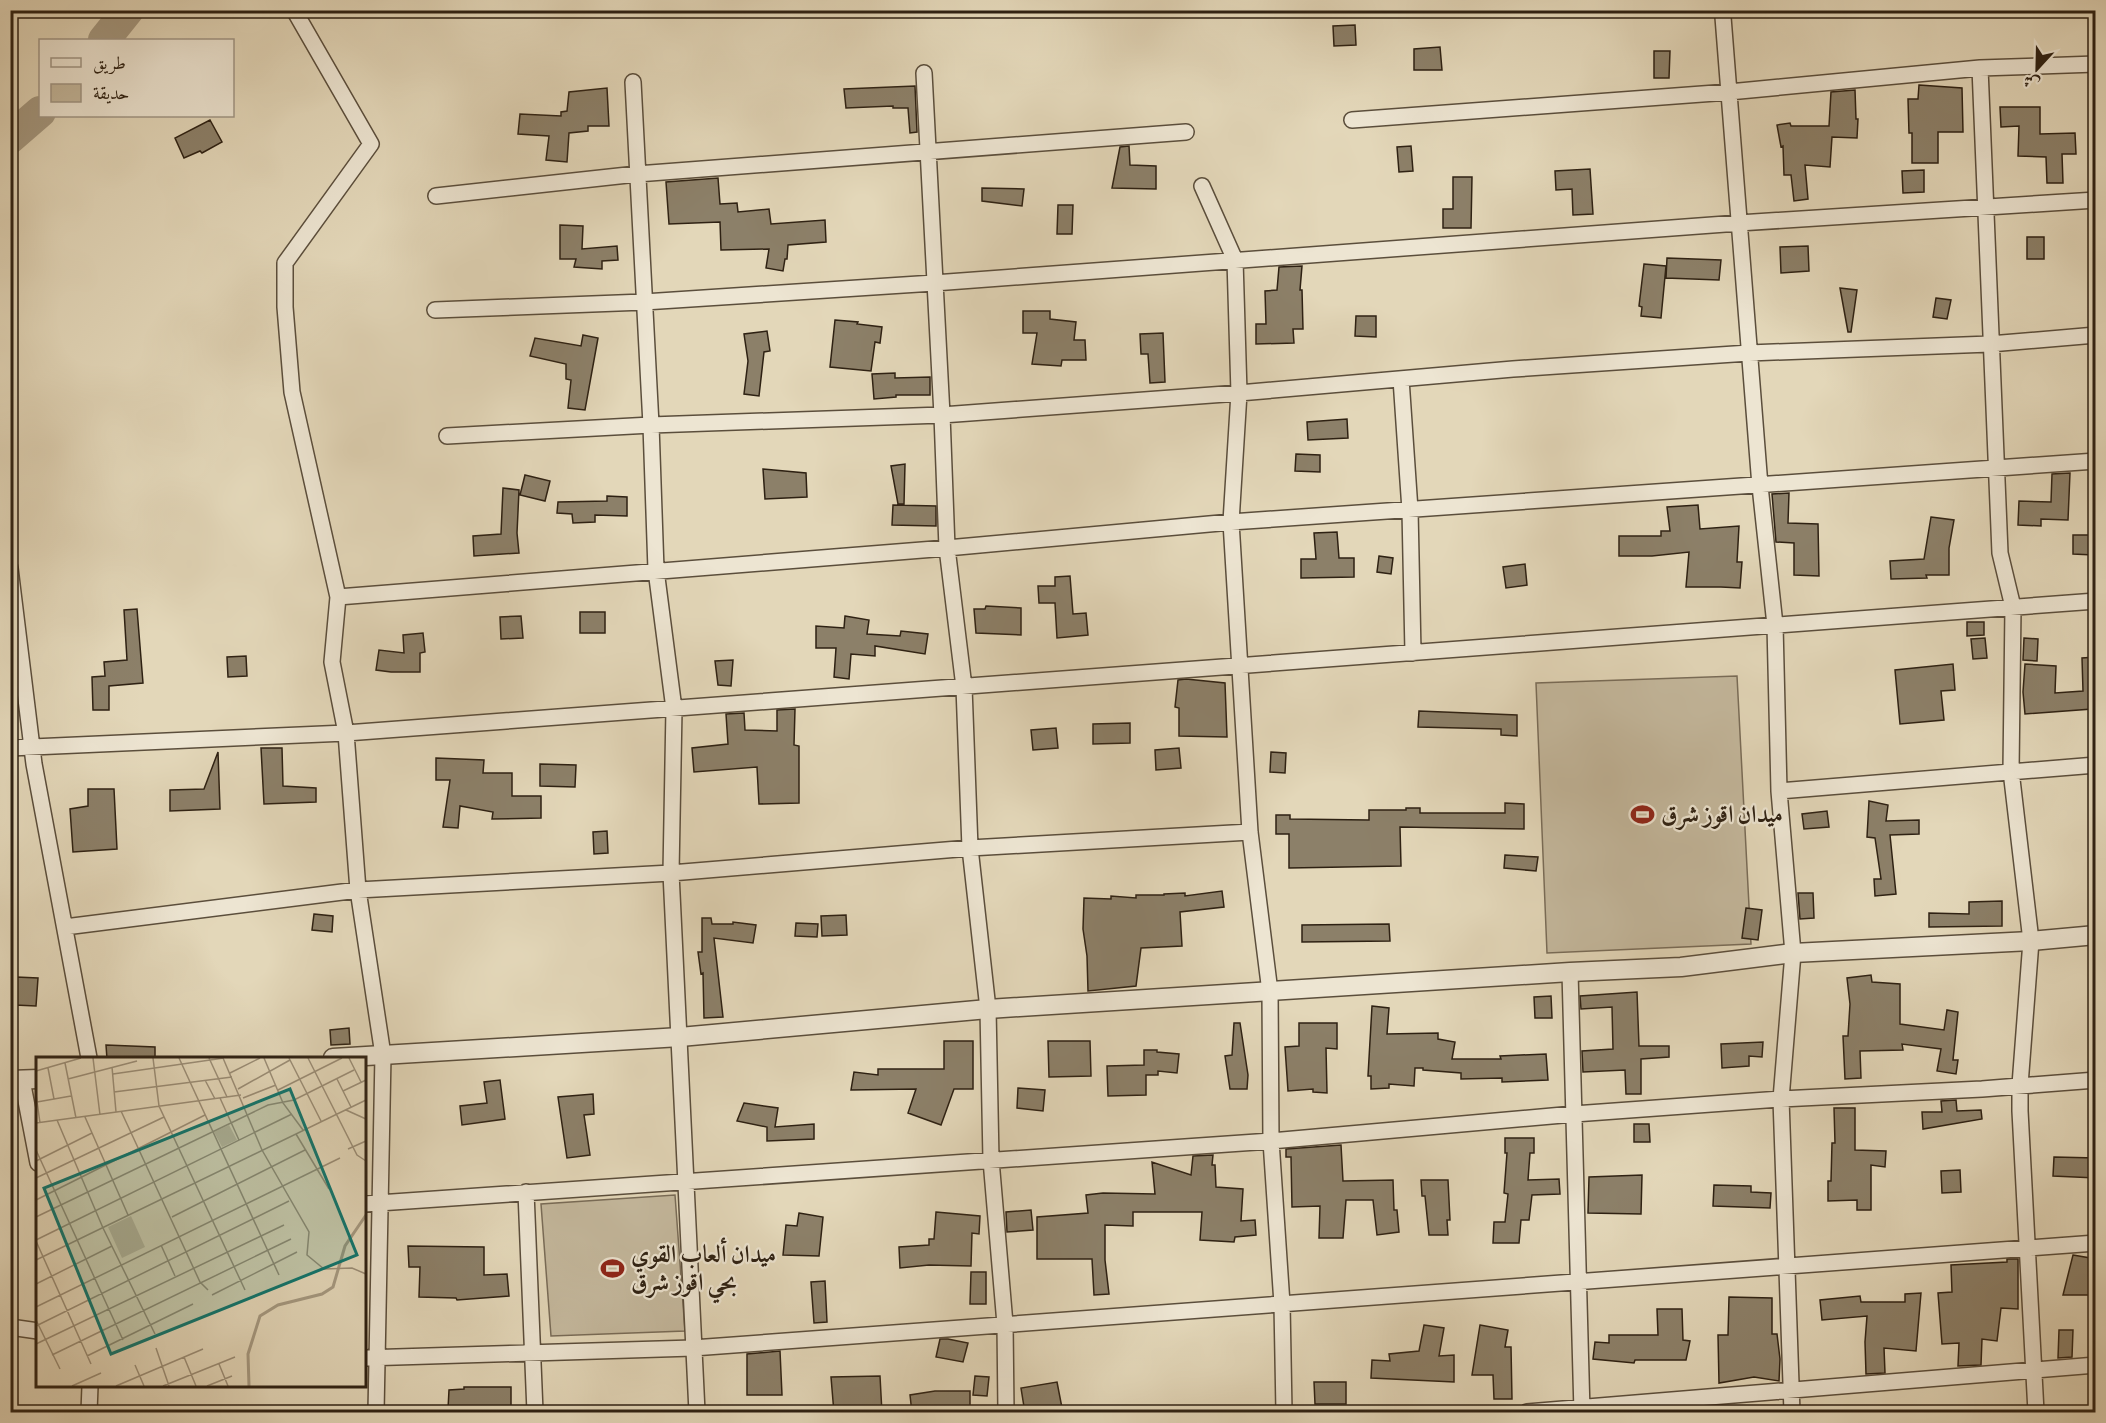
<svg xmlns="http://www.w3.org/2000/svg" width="2106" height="1423" viewBox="0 0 2106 1423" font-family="Alegreya,Amiri,serif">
<rect width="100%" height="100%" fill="#e3d7b9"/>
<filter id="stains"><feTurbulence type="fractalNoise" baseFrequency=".00333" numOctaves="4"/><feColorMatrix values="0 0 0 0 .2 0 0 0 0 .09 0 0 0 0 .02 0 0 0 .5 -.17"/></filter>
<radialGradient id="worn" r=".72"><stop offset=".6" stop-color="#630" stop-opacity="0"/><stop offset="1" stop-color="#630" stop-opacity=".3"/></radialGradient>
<path fill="#c4b89d" stroke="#796c58" stroke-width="1.5" d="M1737,676L1751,944L1547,953L1536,683Z
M675,1195L685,1331L551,1336L541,1204Z"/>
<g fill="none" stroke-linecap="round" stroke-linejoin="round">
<path stroke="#a59981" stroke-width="32" d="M104,40L128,10
M10,138L40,112"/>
</g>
<path fill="#8c8069" stroke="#2e2113" stroke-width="1.5" d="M1355,25L1356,45L1334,46L1333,26Z
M1440,47L1442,70H1414V49Z
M1654,51H1670L1669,78H1654Z
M1919,85L1962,88L1963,132H1938V163H1912V133H1909L1908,99H1918Z
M915,86L917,132L910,133L908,108H893V106L846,108L844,89Z
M607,88L609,126H588V131L569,133L567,162L546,160L549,136L518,134L520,114L561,116V112L567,111L569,92Z
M1855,90L1856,119H1858L1857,138L1832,137L1830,167L1805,165L1808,199L1794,201L1791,175H1784L1783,146L1781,147L1777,125L1790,123L1791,126H1829L1831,92Z
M2000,107H2040V134L2075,133L2076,154H2062L2063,183H2047L2046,157L2018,156L2019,126L2001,127Z
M210,120L222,142L202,153L200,151L184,158L175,138Z
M1129,146L1130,165L1156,166V189L1112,188L1120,147Z
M1411,146L1413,171L1399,172L1397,147Z
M1590,169L1593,214L1573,215L1572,189L1556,190L1555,171Z
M1924,170V192L1903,193L1902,171Z
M1453,177H1472L1471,228H1443V209H1453Z
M718,178L720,204L737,203L738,212L769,209L771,224L825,220L826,242L788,245L787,259H785L783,271L766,268L769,249L721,250L720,222L669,224L666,182Z
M982,188L1024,189L1022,206L982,201Z
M1058,205H1073L1072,234H1057Z
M560,225L583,226L582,249L617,246L618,260L602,261V269L574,267L576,259H560Z
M2027,237H2044V259H2027Z
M1808,246L1809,271L1781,273L1780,247Z
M1667,258L1721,260L1719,280L1666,278Z
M1644,264L1666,266L1661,318L1641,316L1642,307L1639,306Z
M1302,266L1300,290H1302L1303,329H1293L1294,343L1256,344V324H1266L1265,291L1277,290L1279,267Z
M1840,288L1857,290L1851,332H1848Z
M1936,298L1951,300L1947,319L1933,317Z
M1023,311H1050V319L1076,322L1074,340H1085L1086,360H1062L1061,366L1032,364L1037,333H1023Z
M1356,316H1376V337L1355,336Z
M835,320L858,322L857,324L882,327L880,343L875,342L871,371L830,367Z
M767,331L770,351L764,352L759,396L744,394L748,361L744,334Z
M1163,333L1165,382L1150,383L1148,354H1141L1140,334Z
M583,335L598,338L585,410L568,408L571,380L566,379V364L530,356L535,338L581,346Z
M895,373V378L930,377V395H896V397L874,399L872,374Z
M1347,419L1348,438L1308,440L1307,422Z
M1296,454L1320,455V472L1295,471Z
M905,464L904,504H898L891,466Z
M763,469L806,473L807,497L765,499Z
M2070,473L2068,520L2041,519V526L2018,525L2019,501L2051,502L2052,474Z
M525,475L550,481L545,501L520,495Z
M503,488L519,490L517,533L519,553L474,556L473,536L501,534Z
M1789,493L1788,523L1818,524L1819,576L1794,575V543L1776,542L1772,494Z
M607,496L627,497V516L595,515V522L573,523L572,514L557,513L558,502L607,501Z
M893,505L936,506V526L892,525Z
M1698,505L1700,529L1739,526L1737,562H1742L1740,588L1721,587H1686L1689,552L1652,556H1619V536H1661V531H1670L1667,507Z
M1931,517L1954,520L1949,548V575H1926L1927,578L1891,579L1890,561L1924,559Z
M1337,532L1339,558H1354V577L1301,578V559H1316L1314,533Z
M2073,535H2093V555L2073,554Z
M1379,556L1393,558L1391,574L1377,572Z
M1525,564L1527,585L1506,588L1503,567Z
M1070,576L1073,614L1086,613L1088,635L1057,638L1055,603H1039L1038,586H1055V577Z
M986,606L1021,608V635L976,633L974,609H985Z
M137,609L143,683L109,686V710H93L92,677L105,676L104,662L127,660L124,610Z
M580,612H605V633H580Z
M521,616L523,638L501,639L500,617Z
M845,616L869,620L867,634L900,636L901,631L928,634L925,654L875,646V656L851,654L849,679L834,677L836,648H816V626L844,628Z
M1967,622H1984V635L1967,636Z
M423,633L425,652L420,653V672H391L376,670L379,650L404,653L403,635Z
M1985,638L1987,658L1973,659L1971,639Z
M2024,638L2038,639L2037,661L2023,660Z
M246,656L247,676L228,677L227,657Z
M2096,657V707H2092V709L2025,714L2023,692L2025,664L2056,666L2055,693L2083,691L2082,658Z
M733,660L731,686L718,685L715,661Z
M1953,664L1955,690L1941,691L1944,720L1900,724L1895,670Z
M1186,679L1225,683L1227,737L1179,736V708L1175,707L1178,680Z
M795,709L794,745L799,746V803L759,804L757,767L694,772L692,748L728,744L726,714L744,713L745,730L777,731V710Z
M1419,711L1517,715V736L1501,735V729L1418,727Z
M1130,723V743L1093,744V724Z
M1056,728L1058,748L1033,750L1031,730Z
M261,748H282L283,786L316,788V802L264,804Z
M1179,748L1181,768L1156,770L1155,750Z
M218,752L220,809L170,811V790L204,789Z
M1271,752L1286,753L1285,773L1270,772Z
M436,758L484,760L483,773H512V796H541V818L492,819L493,812L460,806L458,828L443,827L450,780H436Z
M540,764L576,765L575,787L540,786Z
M88,789H114L117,849L73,852L70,809L88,806Z
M1869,801L1888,805L1886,821L1919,820V834L1890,835L1896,894L1875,896L1874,879H1881L1875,838L1867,837Z
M1505,803L1524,804V829L1400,827L1401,866L1289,868V834H1276V815H1290V819L1369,820V810H1406V808H1420V813H1505Z
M1827,811L1829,827L1804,829L1802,814Z
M607,831L608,853L594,854L593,832Z
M1505,855L1538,857L1536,871L1504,868Z
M1222,891L1224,907L1180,912L1182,946L1141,948L1136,986L1088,991L1087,956L1083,929L1084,898L1111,899V896L1136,898V895H1164V894L1185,893V896Z
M1798,893H1813L1814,918L1800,919Z
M2002,901V926L1929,927V913L1969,914V902Z
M1746,908L1762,910L1758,940L1742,938Z
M314,914L333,916L332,932L312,930Z
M846,915L847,935L822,936L821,916Z
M702,918H711L712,924H733V922L756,925L753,943L714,938L723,1017L704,1018L703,973L701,974L698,952H702Z
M796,923L818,924L817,937L795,936Z
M1389,924L1390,941L1302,942V925Z
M1871,975L1872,982L1900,984V1024L1944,1030L1947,1010L1958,1012L1953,1060H1958L1956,1074L1937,1071L1941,1049L1902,1044L1903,1050L1860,1051L1861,1078L1845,1079L1843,1036H1848L1850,1004L1847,978Z
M16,977L38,978L36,1006L15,1005Z
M1637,992L1639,1046H1669V1057L1641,1059V1094H1626L1625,1070L1583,1072L1582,1051L1613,1049L1612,1007L1581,1009L1580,996Z
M1551,996L1552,1018H1535L1534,997Z
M1372,1006L1389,1008L1387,1034L1438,1033V1039L1455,1042L1452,1059H1501L1500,1056L1546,1054L1548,1080L1502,1082V1078L1461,1079V1073L1423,1070V1068H1415L1414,1086L1389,1084V1088L1371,1089V1076H1368Z
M1234,1023H1240L1248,1075L1247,1089H1230L1225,1056L1232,1055Z
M1299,1023H1337V1049L1326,1048L1327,1093L1313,1092V1089L1288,1091L1285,1047L1299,1046Z
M349,1028L350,1044L331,1045L330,1030Z
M944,1041H973V1089H954L941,1125L908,1113L916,1089L851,1090L854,1072L878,1075V1069H944Z
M1048,1041H1090L1091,1076L1049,1077Z
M1763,1042L1762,1057L1749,1056V1066L1722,1068L1721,1044Z
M106,1045L155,1047V1059H107Z
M1144,1050H1157V1052L1179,1054L1177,1073L1158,1071V1075H1146V1095L1108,1096L1107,1066L1144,1065Z
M500,1080L505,1119L462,1125L460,1106L487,1103L484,1082Z
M1018,1088L1045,1090L1043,1111L1017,1108Z
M593,1094L594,1114L584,1115L590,1155L567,1158L558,1097Z
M1956,1100L1957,1111L1981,1110L1982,1119L1923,1129L1922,1112H1942L1941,1101Z
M744,1103L778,1108L775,1127L814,1124V1139L767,1141V1127L737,1121Z
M1834,1108H1855V1150L1886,1151L1885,1167L1871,1165V1210H1857V1200L1828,1201V1181H1831L1832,1143H1835Z
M1634,1124H1649L1650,1142H1634Z
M1505,1138H1534V1153H1530L1528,1180L1559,1179L1560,1194L1532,1195L1529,1220H1521L1519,1243H1493L1494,1222H1505L1508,1194L1504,1193L1507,1153H1505Z
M1341,1145L1343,1181L1393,1180L1394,1210H1397L1399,1232L1377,1235L1373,1200H1346L1343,1238H1319L1320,1206L1292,1207L1291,1157H1286V1149Z
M1213,1155L1212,1165H1215L1216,1187L1243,1189L1241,1221L1255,1220L1256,1235L1235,1237L1234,1242L1200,1240L1202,1212H1133V1226L1105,1225V1260L1109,1294L1094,1295L1092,1259H1037V1217L1088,1213L1086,1195L1103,1193L1155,1194L1152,1162L1191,1175L1193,1156Z
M2054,1157L2096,1158V1178L2053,1176Z
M1960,1170L1961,1192L1942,1193L1941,1171Z
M1642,1175L1641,1214L1588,1213L1589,1177Z
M1421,1180H1448L1450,1220H1447L1448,1235H1429L1425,1196H1422Z
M1714,1185L1751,1186V1192L1771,1193L1770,1208L1713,1206Z
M1031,1210L1033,1230L1007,1232L1006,1212Z
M936,1212L980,1216L979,1234L972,1233L971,1266L929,1265L900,1268L899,1247L929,1245V1239H934Z
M799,1213L823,1217L819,1256L783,1255L786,1225L797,1226Z
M408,1246L484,1247V1275L507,1274L509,1296L457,1300L456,1298L419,1297L420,1267H409Z
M2073,1255L2096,1259V1295H2063Z
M2007,1259H2018V1309L2001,1308L1997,1341L1982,1339L1981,1365L1958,1366L1959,1343L1942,1344L1938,1293L1952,1292L1951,1265L2007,1262Z
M971,1272H986V1304H970Z
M825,1281L827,1322L814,1323L811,1282Z
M1921,1293L1916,1351L1884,1348L1885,1373L1866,1374L1865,1342L1867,1316L1822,1320L1820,1300L1860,1296L1861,1302H1905V1294Z
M1729,1297L1772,1298V1334H1777L1780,1359L1779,1381L1754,1377L1719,1383L1718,1335H1728Z
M1657,1309H1682L1683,1340L1690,1341L1686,1360H1635L1634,1363L1593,1359L1595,1342L1609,1343V1335H1658Z
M1424,1325L1444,1328L1439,1356L1454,1355V1382L1371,1378L1372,1360L1390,1361L1389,1354L1419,1351Z
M1480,1325L1508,1330L1505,1347H1511L1512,1399H1494L1493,1375H1472Z
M2059,1330H2073L2072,1357L2058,1358Z
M940,1339H948L968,1343L963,1362L936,1357Z
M780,1351L782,1395H747V1354Z
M880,1376L882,1413H834L831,1377Z
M975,1376L989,1377L987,1396L973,1395Z
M1057,1382L1063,1413H1025L1021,1388Z
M1314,1382H1346V1404H1315Z
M464,1387H511V1408L448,1409L449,1390L464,1389Z
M935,1391H970V1412L912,1413L910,1395Z"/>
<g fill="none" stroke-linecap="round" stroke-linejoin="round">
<defs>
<path id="minor" d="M294,10L371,144L285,263V307L292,392L338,597L332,662L346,733L358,890L383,1055L376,1412
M1723,17L1760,486L1775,625L1779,791L1793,953L1781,1099L1792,1412
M1980,68L2000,553L2013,607L2011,771L2031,941L2020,1085V1111L2036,1412
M924,73L942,415L947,548L964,687L970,848L988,1009L991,1160L1005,1324L1006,1412
M633,82L651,425L656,570L674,709L671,873L697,1412
M1352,120L1729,92L1980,68L2096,64
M1202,186L1235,260L1239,393L1231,522L1250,832L1270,992L1271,1141L1282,1304L1284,1412
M436,196L637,174L1186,132
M435,310L644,302L934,283L1739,223L2096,200
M1401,379L1410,510L1413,653
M447,436L651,425L942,415L1239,393L1513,369L1749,353L1990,344L2096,335
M10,568L34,764L89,1058
M338,597L947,548L1231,522L2096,461
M10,748L346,733L2096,601
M1779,791L2096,765
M65,927L358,890L671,873L970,848L1250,832
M1570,972L1582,1412
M22,1080L38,1163
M526,1192L535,1412
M364,1204L1271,1141L1574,1114L1781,1099L1982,1089L2096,1080
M10,1327L38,1331
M364,1358L693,1348L2096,1243
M89,1412L90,1386
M1527,1412L2096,1365"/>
<path id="tertiary" d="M333,1058L680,1037L988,1009L1570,972L1681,967L1793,953L2031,941L2096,935
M10,1080L38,1079"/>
</defs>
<use href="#minor" stroke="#5b4e3c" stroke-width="18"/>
<use href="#tertiary" stroke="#5b4e3c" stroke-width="21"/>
<use href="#minor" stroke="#ede5d2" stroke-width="15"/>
<use href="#tertiary" stroke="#ede5d2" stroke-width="18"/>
</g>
<defs>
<symbol id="stadium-bare" viewBox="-9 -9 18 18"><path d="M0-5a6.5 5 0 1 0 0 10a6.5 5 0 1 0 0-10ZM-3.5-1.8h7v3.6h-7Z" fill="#8f2418" stroke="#ede5d2" stroke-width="2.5" paint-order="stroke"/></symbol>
</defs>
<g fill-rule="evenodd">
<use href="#stadium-bare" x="1626" y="798" width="33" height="33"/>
<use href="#stadium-bare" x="596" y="1252" width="33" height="33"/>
</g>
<g text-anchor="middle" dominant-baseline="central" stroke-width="4.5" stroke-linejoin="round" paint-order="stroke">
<g font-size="24" font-weight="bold" fill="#2e2113" stroke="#ede5d2" text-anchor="start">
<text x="1661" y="814">ميدان اقوز شرق</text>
<text x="631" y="1254">ميدان ألعاب القوي<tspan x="631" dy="28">بحي اقوز شرق</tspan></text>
</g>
</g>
<g transform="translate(36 1057)">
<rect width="330" height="330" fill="#e3d7b9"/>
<path d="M193,68L201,83L186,90L178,75ZM95,159L109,190L86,201L72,170Z" fill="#c4b89d"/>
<path fill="none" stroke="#a59981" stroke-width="3" d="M213,329L212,297L224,259L242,248L286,237L297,230L309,189L330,158"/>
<path fill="none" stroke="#9b8e77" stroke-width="1.5" d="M57,1L64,58M117,1L123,49L209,233M143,1L243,218M173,1L191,40M187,1L226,93L273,175L271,198L288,212L316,211L330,217M228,1L247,46L267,73M253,1L285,64M272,1L321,98L330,104M313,1L325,25M29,6L40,61M76,10L80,55M12,11L18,42M0,14L45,1M194,16L224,1M77,17L188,1M32,22L101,4M301,22L315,50M169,23L179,42M202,32L254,3M242,33L306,1M307,34L330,23M78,35L196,20M0,37L4,66M184,41L203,83M207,41L240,28M1,45L35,39M310,53L330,62M85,54L164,225L172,233M49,60L92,158M21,63L67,171L119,277M0,66L205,38M260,77L293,132M312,92L330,84M0,93L87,283M0,104L56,76M0,121L128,60M0,143L169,58M0,160L232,48L258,43L318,13M136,160L269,93M0,183L256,57M0,184L55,307M125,188L139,219M0,203L330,43M0,227L76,189M176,238L261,195M0,250L304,101M0,263L24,312M0,269L253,144M0,287L248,168M120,291L133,329M16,298L255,182M51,299L157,247M148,300L160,329M183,307L192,329M99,308L108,329M36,329L65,316M80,329L167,292M127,329L199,300M171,329L196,319"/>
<path fill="#0f766e" fill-opacity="0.15" stroke="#0f766e" stroke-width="3" d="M254,32L321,198L75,297L8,131Z"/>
<rect width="330" height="330" fill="none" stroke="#2e2113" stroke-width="3"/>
</g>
<rect width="2106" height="1423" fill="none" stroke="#e3d7b9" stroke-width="36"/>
<rect x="12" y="12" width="2082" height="1399" fill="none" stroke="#2e2113" stroke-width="3"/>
<rect x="18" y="18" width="2070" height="1387" fill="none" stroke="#2e2113" stroke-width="1.5"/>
<rect x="39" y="39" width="195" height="78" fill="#ede5d2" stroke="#a19786" stroke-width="1.5"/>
<rect x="51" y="58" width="30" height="9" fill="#ede5d2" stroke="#a19786" stroke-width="1.5"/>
<text x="93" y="69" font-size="18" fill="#2e2113">طريق</text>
<rect x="51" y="84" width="30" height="18" fill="#c4b89d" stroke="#a19786" stroke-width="1.5"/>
<text x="93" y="99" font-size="18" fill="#2e2113">حديقة</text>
<g transform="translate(2037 69) rotate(202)" stroke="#ede5d2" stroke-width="4.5" paint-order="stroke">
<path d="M0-4.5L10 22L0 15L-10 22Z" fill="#2e2113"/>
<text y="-9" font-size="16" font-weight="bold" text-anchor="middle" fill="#2e2113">ش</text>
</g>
<rect width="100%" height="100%" filter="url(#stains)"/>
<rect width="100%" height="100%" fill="url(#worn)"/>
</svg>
